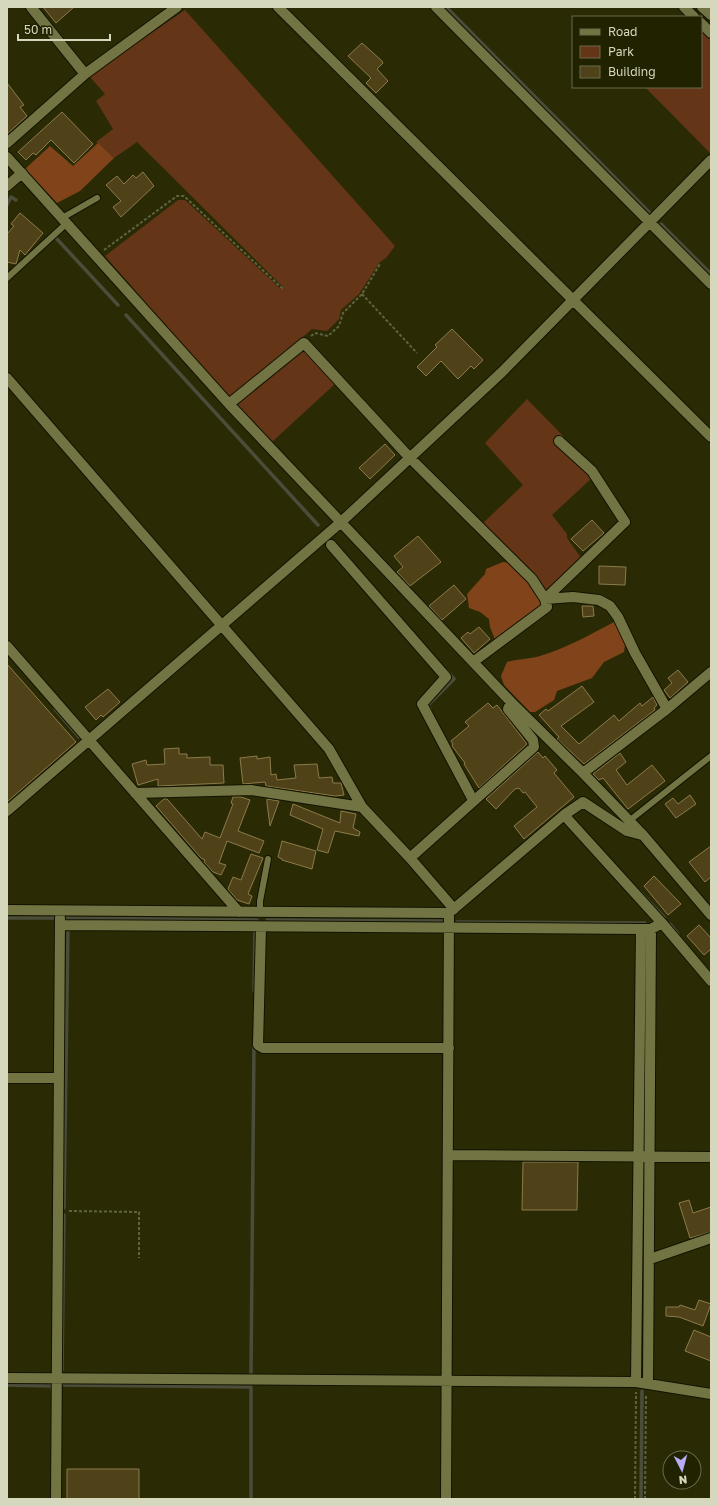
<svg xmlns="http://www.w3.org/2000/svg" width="718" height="1506" viewBox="0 0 718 1506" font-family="'Golos Text',sans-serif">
<rect width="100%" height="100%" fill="#2a2b05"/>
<path fill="#643517" d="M185,10L395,246L386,258L380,262L359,294L341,310L339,319L327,331L312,329L235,396H227L105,256L178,200H185L281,289L283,287L137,142L114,158L96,142L113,129L96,101L105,94L89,76Z
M701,25L711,35V154L645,87H701Z
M299,350H307L336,383L272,442L238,405L240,400Z
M527,399L564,437L558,443L593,477L552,515L567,534V538L582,559L546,594L481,525L523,485L485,443Z"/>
<path fill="#81441a" d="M98,143L114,158L80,191L57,203L25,169L50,146L73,166Z
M503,562L512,563C524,574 541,589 543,606L496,642L490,627L489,619L480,612L469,608L467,594L485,574L486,569Z
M616,621L625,645L624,652L604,662L592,678L557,691L554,700L535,712H530L504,685L501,676L507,662C518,659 530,659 540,656C567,648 591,634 616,621Z"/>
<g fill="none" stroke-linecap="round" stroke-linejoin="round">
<path stroke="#4b4c39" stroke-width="3.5" d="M446,7L649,212
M7,205L11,197L16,200
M661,224L711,274
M56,238L118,305
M126,315L318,525
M55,709L79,737
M430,709L428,705L454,679L447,671
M639,891L664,917
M7,918H55
M267,920L445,921
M457,922L645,923
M67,923V918L257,920
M670,924L678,934
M254,991L255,931
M644,1152L645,1015
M64,1208L68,929
M62,1370L64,1215
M251,1374L254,1043
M642,1376L644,1161
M7,1385L52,1386V1390
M64,1385L251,1387
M251,1499V1389
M641,1499L642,1391"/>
</g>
<path fill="#4f4219" stroke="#8c7b4a" d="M43,7H74L56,23Z
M362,43L382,61L383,63L377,69L388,81L376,93L366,83L371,78L348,56Z
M7,83L24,105L20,107L27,116L7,134Z
M62,112L93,144L74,163L51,140L36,155L33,153L26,160L18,152Z
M143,172L154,186L121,217L113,207L121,201L106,185L117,176L124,184L133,175L136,178Z
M20,213L43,233L25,255L20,250L16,264L7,262V234L14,226L11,224Z
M452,329L483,360L474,369L471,366L458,379L441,361L426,376L417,367L437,347L435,345Z
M385,444L395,455L370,479L359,468Z
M592,520L604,533L583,551L571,539Z
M418,536L441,562L410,586L397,572L403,567L394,556Z
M599,566L626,567L625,585L599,584Z
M454,585L466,599L442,620L429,606Z
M582,606H593L594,616L583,617Z
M479,627L490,639L474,653L461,638L468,632L470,634Z
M7,664L76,742L7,802Z
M678,670L688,682L670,698L664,690L672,683L668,678Z
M582,686L594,702L561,726L579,744L614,715L619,721L640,703L642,706L653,697L657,705L654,708L655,710L584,764L557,739L559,737L539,715L546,709L548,711Z
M108,689L120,702L103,717L101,715L96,720L85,707Z
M488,703L493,708L497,705L527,744L479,788L464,764L465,763L452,746L453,744L451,741L469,726L465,722Z
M179,748V754H187V758L210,757V765H223L224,783L158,786V779L138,785L132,764L146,760L147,765L165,764L164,749Z
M538,752L543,758L545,756L557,770L554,773L574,797L524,839L514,826L537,807L525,792L523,793L519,788L515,789L496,809L486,799Z
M620,753L626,762L616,770L627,785L652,765L665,781L628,809L603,778L599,780L593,774Z
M257,756V759L270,757L271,775L276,774L277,780L296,778L294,765L317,764L319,778L332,777L333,783H341L344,795L335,796L266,786L265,782L243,784L240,758Z
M690,795L696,804L676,818L665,804L673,798L678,804Z
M233,797H241L250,800L238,831L264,841L259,853L227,841L219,863L226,865L221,875L213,872L204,862L205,860L201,858L156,806L164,799H167L202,839L205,832L220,838L233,804L231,803Z
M267,799L279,801L270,826L267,803Z
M293,804L340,823L341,811L356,814L353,828L360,832L359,836L335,831L328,853L317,850L323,829L290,815Z
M282,841L316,851L312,869L282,860V859L278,857Z
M711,846V877L705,882L689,862Z
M251,854L263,858L248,894L252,896L249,904L237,900L228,889L233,877L241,880Z
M654,876L681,904L668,915L644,886Z
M699,925L711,938V949L704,955L687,936Z
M523,1162H578L577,1210H522Z
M689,1200L693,1213L711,1207V1232L690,1238L679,1203Z
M699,1300L711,1304L703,1326L679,1317L666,1316V1307H679L680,1305L695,1310Z
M694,1330L711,1337V1361L685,1351Z
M67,1469H139V1499H67Z"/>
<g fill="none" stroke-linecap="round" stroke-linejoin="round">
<defs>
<path id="service" d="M62,218L97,198
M7,278L67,223
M629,821L711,756
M260,912V901L268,859"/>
<path id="minor" d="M31,7L85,74
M278,7L711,437
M436,7L711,284
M684,7L694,17
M702,7L711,15
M701,23L711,33
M7,143L85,74L177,7
M7,157L229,404L511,702L583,773L643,835L711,915
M7,186L22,173
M7,378L329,749L362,807L410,858L454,909
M229,404L304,343L410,458L532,579L545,599L573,597L590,599L599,600L610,606L618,617L635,653L667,709
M331,545L446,677L422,704L473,800
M7,646L239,912
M473,662L547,607L545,599L625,522L592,471L559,441
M583,773L667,709L711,672
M135,793L251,790L362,807
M7,811L340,523L502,372L711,160
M564,815L662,923L711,981
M410,858L534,747L533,740L508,709L511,702
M7,910L449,913L564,815L583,802L627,831L642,835
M60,925L641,929H651L662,923
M261,927L258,1045L263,1048H449
M7,1078H59
M448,1155L711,1157
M650,1259L711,1238
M7,1378L636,1382L711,1394
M636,1382L641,929
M648,1384L651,929
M56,1499L60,918
M446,1499L449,913"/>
</defs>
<use href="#service" stroke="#131300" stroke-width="8"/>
<use href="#minor" stroke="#131300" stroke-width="12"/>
<path stroke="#616340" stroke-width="2" stroke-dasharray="3 2" stroke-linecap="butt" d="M104,250L177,196H184L284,290
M362,294L417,353
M311,336L315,333L328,336L339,326L343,313L362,294L380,264
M69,1211L139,1212V1258
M635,1499L636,1392
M645,1499L646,1395"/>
<use href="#service" stroke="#727543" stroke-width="6"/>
<use href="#minor" stroke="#727543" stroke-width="10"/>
</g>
<rect width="718" height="1506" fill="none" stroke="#d6d8be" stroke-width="16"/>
<rect x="572" y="16" width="130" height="72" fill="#212200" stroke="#696b4c"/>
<rect x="580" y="29" width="20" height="6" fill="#727543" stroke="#696b4c"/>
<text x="608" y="36" font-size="12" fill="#d6d8be">Road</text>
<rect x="580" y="46" width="20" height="12" fill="#643517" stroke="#696b4c"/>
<text x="608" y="56" font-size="12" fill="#d6d8be">Park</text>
<rect x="580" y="66" width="20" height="12" fill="#4f4219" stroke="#696b4c"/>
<text x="608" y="76" font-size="12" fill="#d6d8be">Building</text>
<g transform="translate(682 1470) rotate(174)"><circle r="19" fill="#212200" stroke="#696b4c"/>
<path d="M0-3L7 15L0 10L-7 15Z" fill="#b8abf7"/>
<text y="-6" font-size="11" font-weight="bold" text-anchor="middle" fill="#d6d8be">N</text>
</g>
<path d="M18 34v6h92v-6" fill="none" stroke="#d6d8be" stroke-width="2"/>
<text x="24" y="34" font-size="12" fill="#d6d8be" stroke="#212200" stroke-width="3" paint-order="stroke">50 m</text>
</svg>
